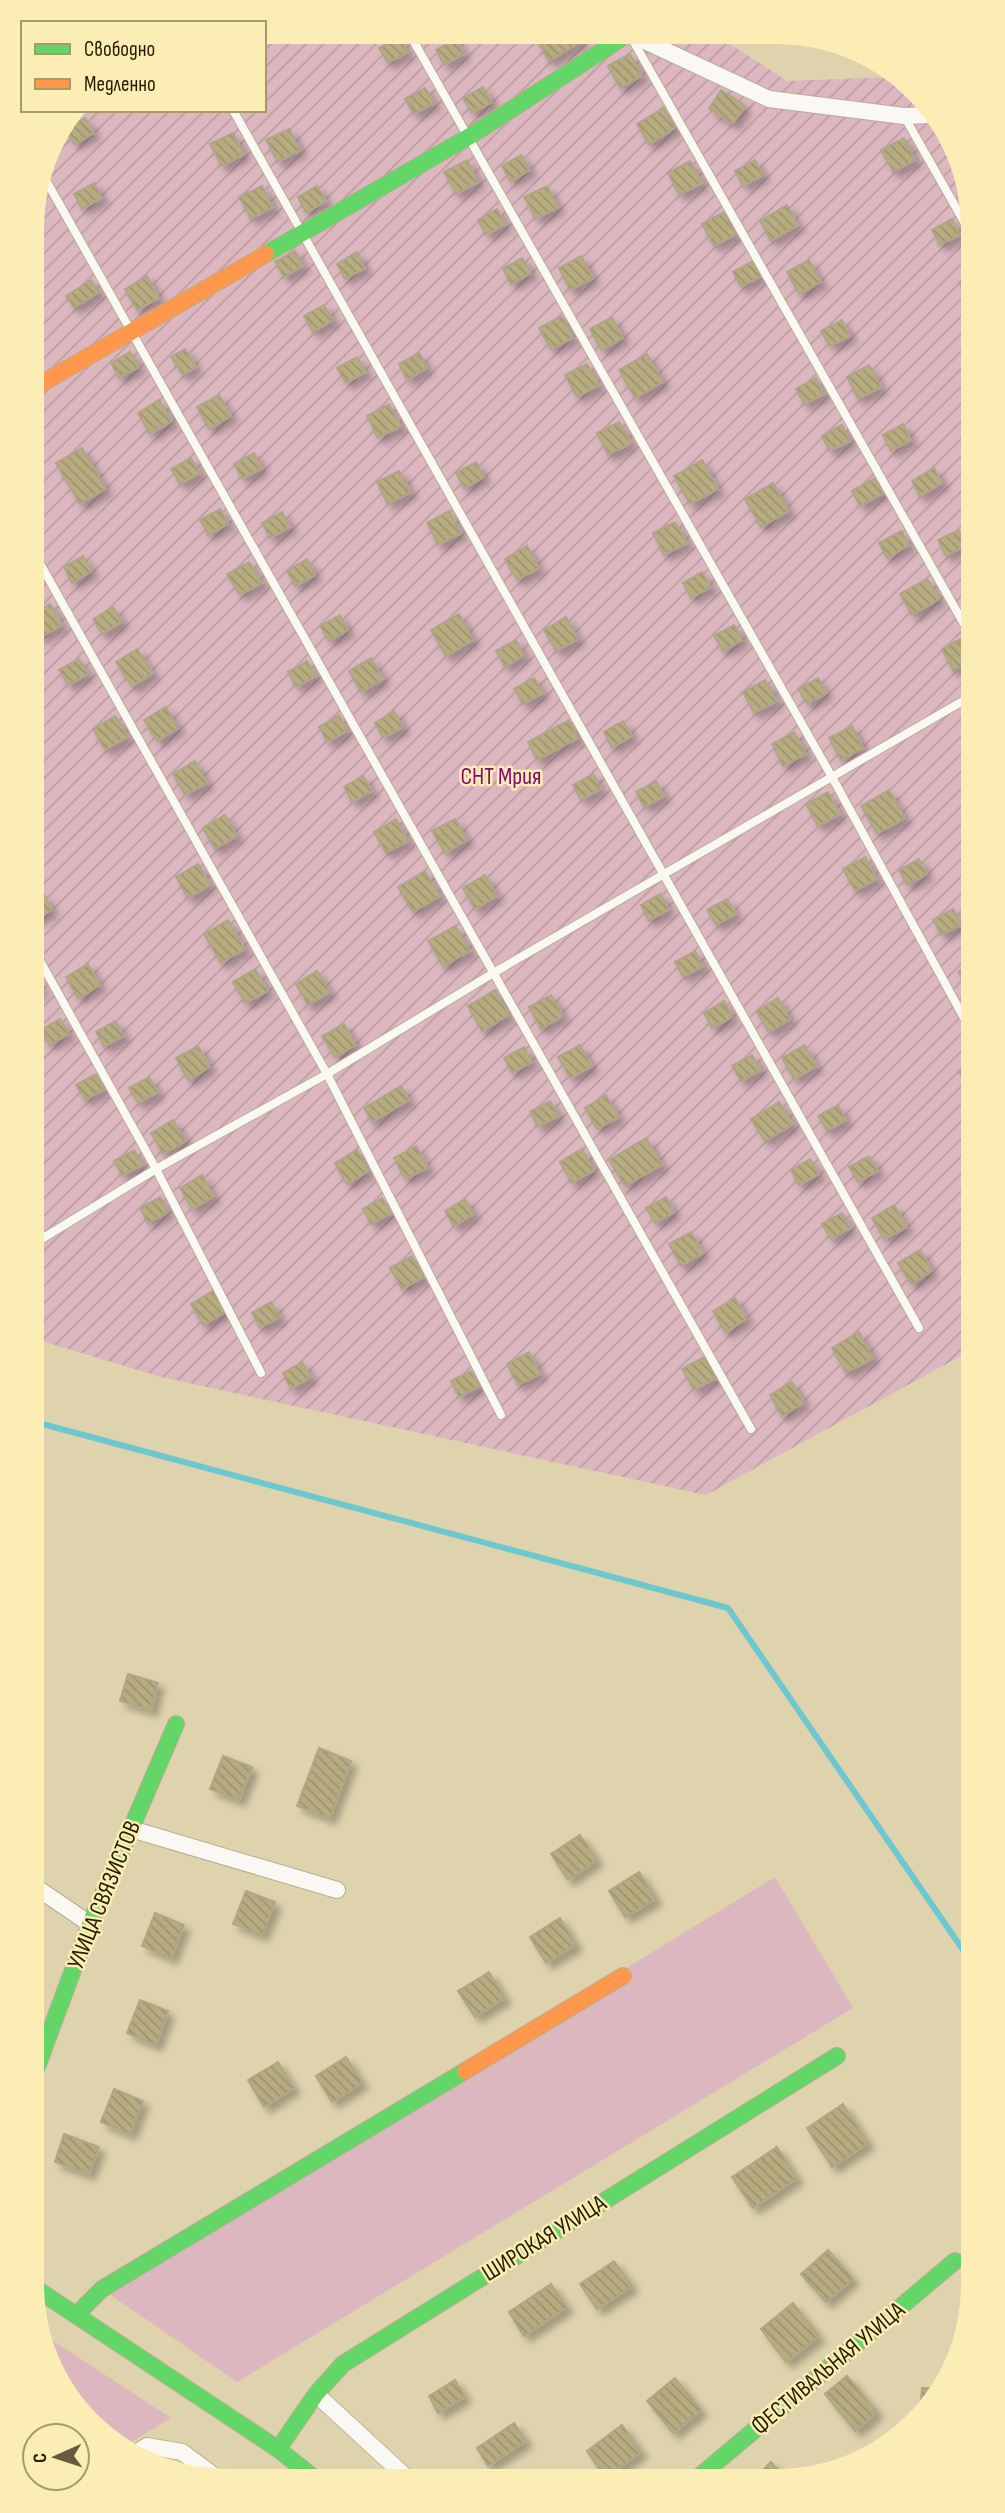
<svg xmlns="http://www.w3.org/2000/svg" width="1005" height="2513" viewBox="0 0 1005 2513" font-family="'Sofia Sans Condensed',sans-serif">
<defs>
<pattern id="garden-furrows" width="10" height="10" patternUnits="userSpaceOnUse" patternTransform="scale(1.75)"><rect width="10" height="10" fill="#dcb7bf"/><path d="M-1 1l2-2M0 10L10 0M9 11l2-2" fill="none" stroke="#bd9da2"/></pattern>
<pattern id="building-back-hatch" width="6" height="6" patternUnits="userSpaceOnUse" patternTransform="scale(1.75)"><rect width="6" height="6" fill="#b7ac80"/><path d="M-1 5l2 2M0 0l6 6M5-1l2 2" fill="none" stroke="#9d936d"/></pattern>
<filter id="shadow"><feDropShadow dx="6" dy="6" stdDeviation="3.5" flood-color="#0004"/></filter>
</defs>
<rect width="100%" height="100%" fill="#ded3ad"/>
<path fill="#dcb7bf" d="M775,1877L853,2008L237,2382L102,2289Z
M38,2331L171,2418L125,2446L98,2433L38,2336Z"/>
<path fill="url(#garden-furrows)" d="M264,32L716,35L787,81L894,77L916,89L967,177L970,1351L706,1495L161,1377L35,1339L32,214L52,141L75,110H264Z"/>
<g fill="none" stroke-linecap="round" stroke-linejoin="round">
<path stroke="#6dc7cf" stroke-width="6" d="M35,1422L728,1608L972,1963"/>
</g>
<path fill="url(#building-back-hatch)" stroke="#aea688" stroke-width="2" filter="url(#shadow)" d="M533,33L578,34L582,41L549,61Z
M399,37L408,52L388,63L379,48Z
M456,39L464,54L444,65L436,50Z
M630,54L642,76L620,88L608,66Z
M483,87L492,102L472,113L463,98Z
M425,88L434,103L414,114L405,99Z
M721,90L745,106L733,124L709,109Z
M664,108L675,128L649,144L637,124Z
M85,118L94,133L74,144L65,129Z
M289,129L300,150L278,162L266,140Z
M233,133L244,154L222,166L210,144Z
M904,138L915,160L893,172L881,150Z
M521,155L530,170L510,181L502,166Z
M467,160L478,182L456,194L444,172Z
M755,160L763,175L743,186L735,171Z
M690,161L702,183L679,195L668,173Z
M963,170L967,177V195L956,174Z
M94,183L102,198L82,209L74,194Z
M262,186L273,207L251,219L239,197Z
M317,186L326,201L306,213L298,197Z
M547,186L558,207L536,219L524,197Z
M787,205L798,225L771,241L760,221Z
M497,209L506,224L486,235L478,220Z
M724,212L736,234L714,246L702,224Z
M952,219L960,235L940,245L932,230Z
M295,251L303,266L284,277L275,262Z
M357,252L365,268L345,279L337,264Z
M581,256L593,278L570,290L559,268Z
M522,258L531,273L511,284L503,269Z
M809,260L821,282L799,294L787,272Z
M753,261L761,276L741,287L733,272Z
M147,276L159,298L137,310L125,289Z
M967,277V296L959,282Z
M91,280L99,292L74,308L66,296Z
M324,305L333,320L313,332L304,316Z
M562,316L573,338L551,349L539,328Z
M612,317L623,338L601,350L590,329Z
M842,320L850,336L830,346L821,331Z
M185,349L196,367L183,375L171,357Z
M130,352L139,367L119,378L111,363Z
M419,353L427,368L407,380L399,364Z
M647,354L663,382L635,398L619,370Z
M357,357L366,372L346,383L337,368Z
M587,364L599,385L577,397L565,375Z
M869,365L881,387L858,399L847,377Z
M816,378L824,394L804,404L796,389Z
M219,395L231,416L209,429L197,407Z
M159,400L172,421L150,434L138,413Z
M389,404L401,426L378,438L367,416Z
M619,422L631,443L608,455L597,433Z
M903,424L911,440L891,451L883,435Z
M842,425L850,441L830,451L822,436Z
M82,448L106,489L80,504L56,463Z
M254,453L262,468L242,479L234,464Z
M191,458L200,473L180,484L171,469Z
M702,460L718,489L690,504L674,476Z
M476,462L484,477L464,488L456,473Z
M934,468L942,483L920,496L912,481Z
M399,471L411,492L388,504L377,482Z
M875,478L883,493L860,506L852,491Z
M773,483L789,511L761,527L745,499Z
M220,509L228,524L208,535L200,520Z
M449,511L461,533L438,545L427,523Z
M282,512L290,527L270,538L262,523Z
M675,522L687,543L664,555L653,533Z
M958,530L966,545L946,556L938,540Z
M901,531L909,545L887,558L879,543Z
M527,546L539,568L517,580L505,559Z
M83,556L92,571L72,583L64,567Z
M307,559L315,575L295,586L287,571Z
M249,562L262,583L240,595L227,574Z
M702,572L711,587L691,598L683,583Z
M927,579L939,599L912,615L900,594Z
M50,604L62,625L40,638L33,626V614Z
M113,607L122,622L102,634L93,619Z
M459,614L473,640L446,656L431,630Z
M340,615L348,630L329,641L320,626Z
M566,617L578,639L556,651L544,630Z
M734,625L742,640L723,651L714,636Z
M964,637L968,645V663L953,671L942,649Z
M516,640L524,655L505,667L496,651Z
M137,649L153,673L132,687L116,662Z
M371,658L383,679L361,692L349,671Z
M79,659L88,674L68,685L59,670Z
M307,661L316,676L296,687L288,672Z
M534,678L543,693L523,704L514,689Z
M818,678L826,693L807,704L798,689Z
M765,680L777,701L754,713L743,692Z
M166,707L178,728L157,741L144,720Z
M394,711L403,727L383,738L375,723Z
M339,715L347,731L327,742L319,727Z
M115,716L128,737L105,750L93,729Z
M569,720L578,738L537,760L528,742Z
M623,721L632,736L612,748L604,732Z
M852,726L863,748L841,760L829,738Z
M794,732L806,754L783,766L772,744Z
M195,761L207,783L185,795L173,774Z
M593,774L601,789L581,800L573,785Z
M363,776L372,791L352,802L344,787Z
M656,781L664,796L644,807L636,792Z
M889,790L905,818L877,834L861,806Z
M828,792L840,814L818,826L806,804Z
M225,815L237,836L215,849L203,828Z
M396,819L408,841L386,853L374,832Z
M455,819L467,840L445,853L432,831Z
M865,857L877,879L855,891L843,869Z
M919,859L927,874L907,885L899,870Z
M198,864L210,885L188,898L176,877Z
M425,871L440,896L413,912L398,887Z
M485,875L497,896L475,909L463,888Z
M660,894L669,909L649,921L641,905Z
M44,895L52,910L34,920V900Z
M727,899L736,914L716,925L707,910Z
M953,909L962,924L941,935L933,920Z
M228,920L245,949L221,963L204,934Z
M455,926L470,951L443,966L428,941Z
M695,951L703,966L683,977L675,962Z
M88,964L100,985L78,998L66,977Z
M969,966V986L967,987L958,972Z
M255,969L268,991L245,1003L233,982Z
M317,971L330,992L308,1005L296,984Z
M34,977L42,990L34,994Z
M495,990L509,1015L482,1031L468,1006Z
M551,995L563,1016L541,1029L529,1007Z
M778,998L790,1019L769,1032L756,1011Z
M724,1001L732,1017L712,1028L704,1013Z
M60,1019L69,1034L49,1045L41,1030Z
M115,1021L124,1036L104,1047L96,1032Z
M344,1024L356,1045L335,1057L322,1036Z
M580,1045L592,1066L570,1078L558,1057Z
M804,1045L817,1066L794,1079L782,1058Z
M198,1046L210,1067L188,1080L176,1058Z
M524,1047L532,1062L512,1073L504,1058Z
M752,1055L761,1070L741,1081L732,1066Z
M970,1065V1085L967,1087L959,1071Z
M96,1074L105,1089L85,1100L76,1085Z
M149,1077L158,1092L138,1103L129,1088Z
M401,1086L409,1100L372,1122L364,1108Z
M606,1095L619,1117L597,1129L585,1108Z
M550,1101L558,1116L538,1127L530,1112Z
M779,1102L793,1124L765,1141L751,1119Z
M838,1105L846,1120L827,1131L818,1116Z
M173,1120L186,1141L163,1154L151,1133Z
M646,1138L662,1165L625,1186L609,1160Z
M416,1146L428,1168L405,1179L394,1158Z
M582,1149L594,1170L572,1183L560,1162Z
M134,1150L142,1165L122,1176L114,1161Z
M357,1150L369,1171L347,1184L335,1163Z
M869,1156L878,1171L858,1182L849,1167Z
M810,1159L819,1174L799,1185L791,1170Z
M202,1175L214,1196L192,1209L180,1188Z
M160,1197L168,1212L148,1223L140,1208Z
M666,1197L674,1212L655,1223L646,1208Z
M382,1198L391,1213L371,1224L363,1209Z
M465,1199L474,1214L454,1226L445,1211Z
M894,1205L907,1227L884,1239L872,1218Z
M842,1213L850,1228L831,1239L822,1224Z
M691,1232L703,1253L681,1266L669,1244Z
M920,1250L932,1271L911,1284L898,1263Z
M412,1256L424,1277L402,1289L390,1268Z
M213,1291L225,1312L203,1325L191,1304Z
M735,1298L747,1319L725,1332L713,1311Z
M271,1302L280,1317L260,1328L252,1313Z
M859,1332L873,1358L846,1373L832,1348Z
M529,1352L540,1374L518,1385L507,1364Z
M704,1357L716,1378L694,1390L682,1369Z
M302,1362L311,1377L291,1389L283,1373Z
M471,1371L480,1386L459,1397L451,1381Z
M792,1382L804,1403L782,1416L770,1395Z
M128,1674L158,1683L151,1710L120,1701Z
M319,1748L351,1761L330,1818L297,1806Z
M223,1756L252,1767L239,1800L210,1789Z
M580,1835L597,1860L568,1880L551,1854Z
M639,1872L656,1899L625,1917L609,1891Z
M246,1891L275,1902L262,1935L233,1924Z
M155,1913L184,1925L171,1958L142,1946Z
M560,1918L576,1945L546,1963L530,1937Z
M489,1972L505,1998L475,2017L458,1991Z
M140,2000L168,2011L156,2045L127,2033Z
M346,2057L362,2083L332,2102L316,2076Z
M278,2062L294,2088L264,2107L248,2080Z
M114,2089L143,2101L130,2134L101,2122Z
M843,2104L868,2143L832,2167L807,2128Z
M64,2134L99,2147L89,2174L55,2162Z
M777,2147L797,2178L753,2208L732,2177Z
M828,2250L853,2279L826,2302L801,2274Z
M614,2261L632,2286L597,2309L580,2284Z
M551,2284L567,2307L524,2336L509,2312Z
M793,2303L819,2336L786,2362L761,2329Z
M847,2376L877,2412L855,2431L825,2394Z
M675,2378L701,2410L673,2433L647,2401Z
M455,2380L465,2397L438,2413L429,2396Z
M922,2388L939,2389L933,2405L924,2414H920Z
M514,2423L526,2441L488,2466L477,2448Z
M622,2425L641,2452L608,2476H604L587,2451Z
M771,2462L783,2475H758Z"/>
<g fill="none" stroke-linecap="round" stroke-linejoin="round">
<defs>
<path id="lane" d="M409,33L832,777L969,1027
M631,37L968,631
M233,110L919,1328
M904,116L967,227
M43,175L751,1429
M33,551L327,1074L501,1415
M34,950L156,1169L261,1373
M35,1243L156,1169L327,1074L495,972L968,698"/>
<path id="street" d="M630,34L769,99L904,116L931,115
M131,1829L337,1890
M37,1888L90,1924
M316,2394L406,2477
M137,2452L147,2446L182,2452L217,2478"/>
<path id="fast" d="M266,254L470,136L628,34
M37,2067L90,1924L176,1724
M38,2290L278,2449L313,2477
M77,2314L102,2289L465,2071
M278,2449L316,2394L343,2364L837,2056
M700,2476L955,2261"/>
<path id="slow" d="M32,389L266,254
M465,2071L623,1976"/>
</defs>
<use href="#lane" stroke="#b7ae90" stroke-width="10"/>
<use href="#street" stroke="#b7ae90" stroke-width="18"/>
<use href="#fast" stroke="#b7ae90" stroke-width="18"/>
<use href="#slow" stroke="#b7ae90" stroke-width="18"/>
<use href="#lane" stroke="#faf8f3" stroke-width="8"/>
<use href="#street" stroke="#faf8f3" stroke-width="16"/>
<use href="#fast" stroke="#63d668" stroke-width="16"/>
<use href="#slow" stroke="#ff974d" stroke-width="16"/>
</g>
<g text-anchor="middle" dominant-baseline="central" stroke-width="5" stroke-linejoin="round" paint-order="stroke">
<g font-size="24" fill="#810d73" stroke="#fcedb4">
<text x="501" y="776">СНТ Мрия</text>
</g>
<g font-size="24" fill="#241c01" stroke="#fcedb4">
<text transform="translate(104 1895) rotate(-68)">УЛИЦА СВЯЗИСТОВ</text>
<text transform="translate(544 2238) rotate(-32)">ШИРОКАЯ УЛИЦА</text>
<text transform="translate(828 2368) rotate(-40)">ФЕСТИВАЛЬНАЯ УЛИЦА</text>
</g>
</g>
<path d="M0 0H1005V2513H0ZM228 44H777A184 184 0 0 1 961 228V2285A184 184 0 0 1 777 2469H228A184 184 0 0 1 44 2285V228A184 184 0 0 1 228 44Z" fill="#fcedb4" fill-rule="evenodd"/>
<rect x="21" y="21" width="245" height="91" fill="#fcedb4" stroke="#a6996c" stroke-width="2"/>
<rect x="35" y="44" width="35" height="10" fill="#63d668" stroke="#a6996c" stroke-width="2"/>
<text x="84" y="56" font-size="21" fill="#241c01">Свободно</text>
<rect x="35" y="79" width="35" height="10" fill="#ff974d" stroke="#a6996c" stroke-width="2"/>
<text x="84" y="91" font-size="21" fill="#241c01">Медленно</text>
<g transform="translate(56 2457) rotate(267)"><circle r="33" fill="#fcedb4" stroke="#a6996c" stroke-width="2"/>
<path d="M0-5L12 26L0 18L-12 26Z" fill="#655c3d"/>
<text y="-10" font-size="19" font-weight="bold" text-anchor="middle" fill="#241c01">С</text>
</g>
</svg>
